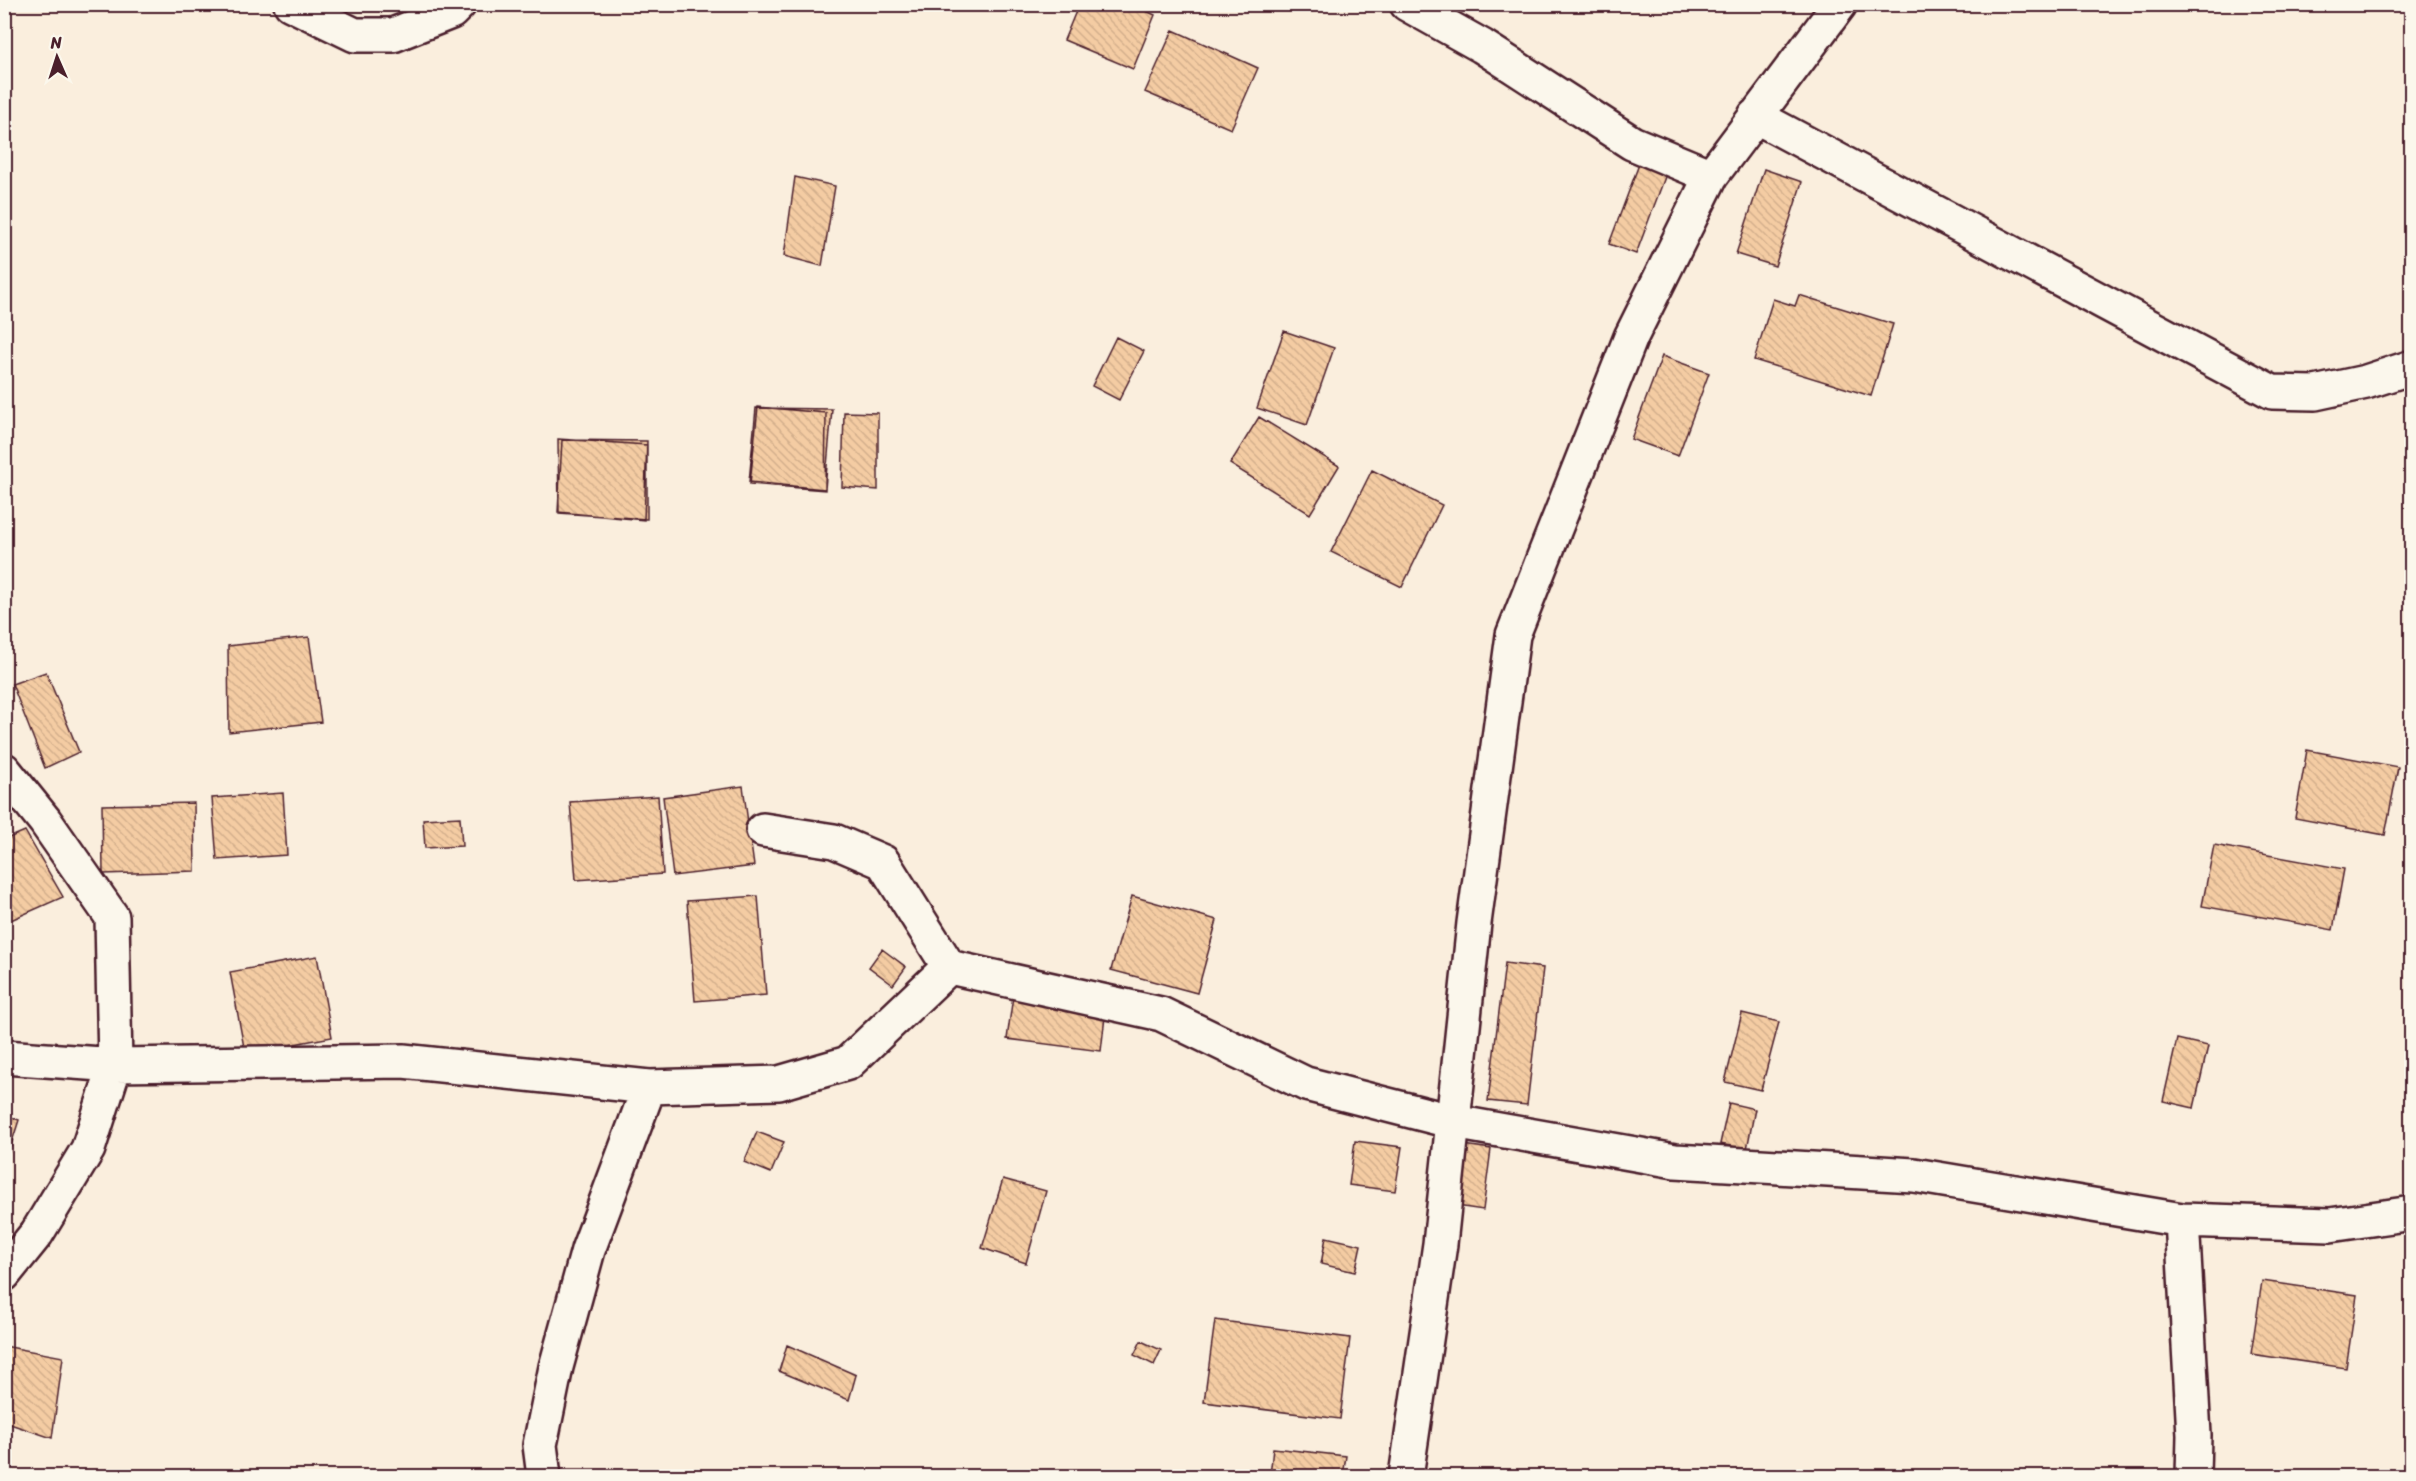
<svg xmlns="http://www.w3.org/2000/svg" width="2416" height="1481" viewBox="0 0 2416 1481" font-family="Sriracha,sans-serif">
<defs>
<pattern id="building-back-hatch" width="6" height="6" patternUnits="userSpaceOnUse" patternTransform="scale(1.5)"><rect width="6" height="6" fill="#f4cca3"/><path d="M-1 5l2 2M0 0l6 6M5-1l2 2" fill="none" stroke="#d3af8c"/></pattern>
</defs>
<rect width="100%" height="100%" fill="#faeedd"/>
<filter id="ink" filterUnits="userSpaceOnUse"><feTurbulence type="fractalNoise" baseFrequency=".0167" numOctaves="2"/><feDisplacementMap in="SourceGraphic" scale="12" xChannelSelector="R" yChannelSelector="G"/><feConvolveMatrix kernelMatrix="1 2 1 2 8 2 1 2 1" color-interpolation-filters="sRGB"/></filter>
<g filter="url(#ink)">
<path fill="url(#building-back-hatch)" stroke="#4a1f2b" stroke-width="1.5" d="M1079,4H1131L1155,15L1133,69L1064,40Z
M1173,30L1258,68L1231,129L1145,92Z
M1641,159L1668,169L1636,254L1609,244Z
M1764,169L1802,182L1775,266L1736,254Z
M795,177L835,186L822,266L784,256Z
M1799,295L1893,324L1871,396L1754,360L1773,299L1795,306Z
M1284,331L1334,348L1307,425L1257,408Z
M1116,337L1144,351L1119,400L1092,386Z
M1662,356L1709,373L1678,456L1631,439Z
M758,407L826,413L825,490L750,484Z
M756,408L832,409L825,489L749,482Z
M844,412L878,413V490L842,487Z
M1259,417L1339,466L1310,514L1230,464Z
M558,439L647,445V519L559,513Z
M562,440L647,441L644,520L558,512Z
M1372,470L1442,505L1402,587L1331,552Z
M309,637L321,722L229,732L228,646Z
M46,672L79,752L45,768L12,684Z
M2307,750L2398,767L2385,835L2295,818Z
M743,786L754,866L673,876L663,797Z
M283,793L287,855L217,860L212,798Z
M658,796L663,874L576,880L570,802Z
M194,803L195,871L103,874L102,805Z
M460,817L462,846L425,848L423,819Z
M25,831L63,897L4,923V840Z
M2214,845L2344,869L2333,930L2202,906Z
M758,896L766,995L695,1001L687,901Z
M1132,896L1217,920L1197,993L1111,970Z
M882,949L906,967L893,985L869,967Z
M317,956L332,1037L245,1053L230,972Z
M1505,963L1543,968L1527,1105L1488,1101Z
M1013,996L1106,1008L1101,1051L1007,1039Z
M1742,1013L1779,1022L1761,1090L1725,1082Z
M2177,1039L2208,1046L2194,1108L2163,1101Z
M1729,1103L1755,1109L1747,1149L1720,1144Z
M4,1115L19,1120L4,1167Z
M757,1132L784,1142L771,1173L744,1162Z
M1355,1141L1402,1147L1395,1191L1349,1185Z
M1464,1145L1491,1149L1483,1210L1457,1206Z
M1003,1179L1046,1191L1026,1263L982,1248Z
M1326,1237L1361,1245L1355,1272L1321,1264Z
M2262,1281L2357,1295L2346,1368L2251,1354Z
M1215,1320L1350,1338L1340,1419L1204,1402Z
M1141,1341L1161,1350L1154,1365L1134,1355Z
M787,1345L856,1375L849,1400L779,1371Z
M4,1346L63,1357L52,1438L4,1422Z
M1273,1448L1346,1456L1343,1476H1270Z"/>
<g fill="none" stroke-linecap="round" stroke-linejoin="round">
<defs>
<path id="minor" d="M291,4L355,35H393L451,12L459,4
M1407,4L1482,46L1632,143L1711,176
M1755,116L2272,392L2315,393L2366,382L2412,367
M4,770L45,821L112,917L115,1065L88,1149L37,1233L4,1274
M763,830L834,841L883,862L949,967
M4,1057L115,1065L403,1061L649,1087L779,1083L848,1063L949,967L1161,1014L1306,1084L1454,1122L1675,1161L1914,1175L2182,1220L2330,1225L2412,1213
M2182,1220L2194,1435L2193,1476
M544,1476L540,1445L556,1367L588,1250L649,1087
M1406,1476L1440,1244L1474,923L1513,635L1631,337L1711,176L1840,4"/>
</defs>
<use href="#minor" stroke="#4a1f2b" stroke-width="38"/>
<use href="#minor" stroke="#fbf7ec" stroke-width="33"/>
</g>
</g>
<rect width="2416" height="1481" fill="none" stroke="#fbf7ec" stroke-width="24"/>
<rect x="12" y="12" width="2392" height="1457" fill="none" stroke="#4a1f2b" stroke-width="2" filter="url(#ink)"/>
<g transform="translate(57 57) rotate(357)" stroke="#fbf7ec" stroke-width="4.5" paint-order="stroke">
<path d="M0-4.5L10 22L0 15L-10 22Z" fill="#4a1f2b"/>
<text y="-9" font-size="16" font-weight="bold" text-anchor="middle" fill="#4a1f2b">N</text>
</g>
</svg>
